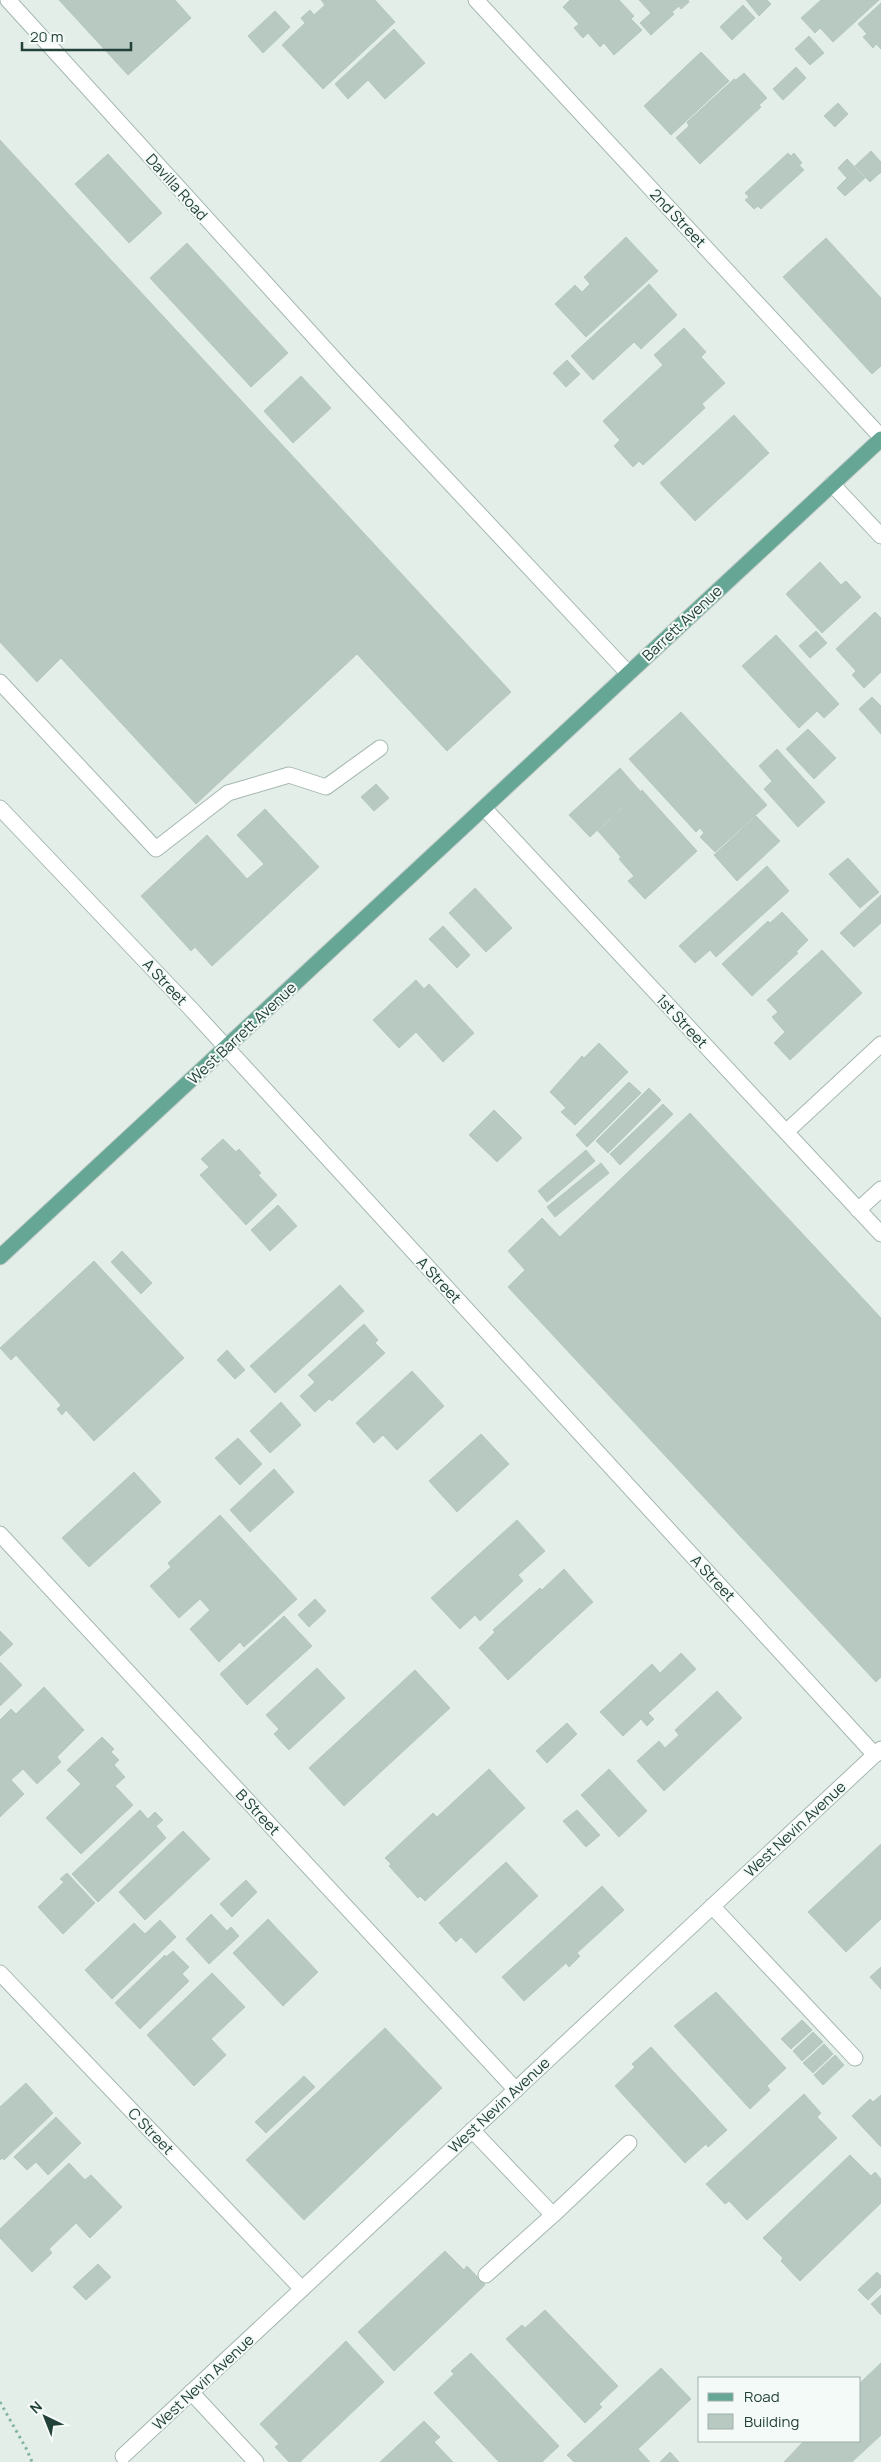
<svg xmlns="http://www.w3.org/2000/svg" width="881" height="2462" viewBox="0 0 881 2462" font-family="Manrope,sans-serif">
<rect width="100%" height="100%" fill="#e3eee9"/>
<path fill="#b8c9c2" stroke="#b5c8c0" d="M59,0H175L191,18L128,75Z
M321,0H375L395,22L323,89L282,45L305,23L301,18L310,10L314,15L325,5Z
M570,0H619L634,16L631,19L642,30L614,55L604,43L600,47L588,33L583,38L574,28L579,24L563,7Z
M639,0H688L689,2L681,9L679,6L672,12L674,14L651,35L640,23L651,13Z
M746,0H767L771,4L759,16Z
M821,0H879L833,42L820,28L815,33L801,18Z
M881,3V49L876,44L873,48L863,37L867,34L858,24Z
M743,5L755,18L732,40L720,27Z
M275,11L290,27L263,53L248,36Z
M394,29L425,63L385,99L368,80L348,99L335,84Z
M809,36L824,53L810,65L795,49Z
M701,52L729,81L671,135L644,106Z
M796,67L806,78L783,100L773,89Z
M744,73L767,98L759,105L761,107L700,164L676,138L689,126L687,122L734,79L736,80Z
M838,103L848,114L835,127L824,116Z
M0,140L511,692L447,751L357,654L196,804L61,658L37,682L0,642Z
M871,151L881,162V172L870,182L855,166Z
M788,153L791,156L794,153L802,163L799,165L804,170L761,209L758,206L754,209L745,200L749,197L745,193Z
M108,154L162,213L129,243L75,184Z
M847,159L865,178L845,196L837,188L847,178L838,168Z
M626,237L658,271L586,337L555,304L575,285L582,292L590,284L584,277Z
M826,238L881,298V366L872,374L783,277Z
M187,243L288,353L251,387L150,278Z
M649,284L677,315L641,349L634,342L593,380L571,356Z
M684,328L706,352L701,357L725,383L702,404L705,408L643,465L639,461L633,467L614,446L620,440L603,421L663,365L654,355Z
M567,360L580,374L566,387L553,373Z
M301,376L331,408L293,443L264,411Z
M734,415L769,453L695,521L660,483Z
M820,562L841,585L846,581L861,597L822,633L786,594Z
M875,612L881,618V672L864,688L852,675L856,671L836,649Z
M816,631L827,643L810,658L799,646Z
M776,635L839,704L824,718L817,711L799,728L742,666Z
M872,697L881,706V734L859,709Z
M681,712L767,805L715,852L700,837L704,833L700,828L696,832L629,759Z
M808,729L836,758L814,779L786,749Z
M777,749L825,802L798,827L764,789L772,781L759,766Z
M620,768L640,791L590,837L569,815Z
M376,784L389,798L374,811L361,797Z
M642,790L697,851L645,899L628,881L634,876L619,859L621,857L598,831Z
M265,809L319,867L212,966L195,947L191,951L141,896L207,835L247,879L264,864L237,835Z
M756,816L780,841L737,881L714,855Z
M848,858L879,892L860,908L829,874Z
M767,866L789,891L716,957L710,950L695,963L679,946Z
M475,888L512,928L486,952L449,913Z
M881,895V923L854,947L840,933Z
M782,912L808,940L796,952L798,953L752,996L722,964L768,921L770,923Z
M443,926L470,955L457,968L429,939Z
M822,950L862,993L790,1060L774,1043L785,1032L772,1017L778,1012L767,1000Z
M416,980L424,989L429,984L474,1033L443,1062L416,1032L399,1048L373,1020Z
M599,1043L628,1072L575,1125L561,1112L566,1108L550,1092L582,1056L584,1058Z
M629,1082L641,1093L587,1147L576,1135Z
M649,1088L661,1100L608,1153L596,1141Z
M663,1104L673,1114L620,1165L610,1154Z
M494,1110L522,1138L497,1162L469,1135Z
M690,1113L881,1318V1677L876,1682L508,1287L525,1270L508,1251L542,1218L560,1237Z
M223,1139L236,1152L239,1149L261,1173L258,1175L277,1195L246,1225L200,1175L209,1167L201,1159Z
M586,1150L595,1161L547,1202L538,1191Z
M601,1163L609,1173L555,1217L547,1207Z
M278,1205L297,1226L270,1251L251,1230Z
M122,1251L152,1283L141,1294L111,1262Z
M94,1261L184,1358L94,1441L66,1410L62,1415L57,1409L61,1405L16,1355L11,1360L0,1348Z
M340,1285L364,1311L275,1393L250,1366Z
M364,1324L378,1340L375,1343L385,1353L332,1401L329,1399L315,1412L300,1396L315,1382L308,1375Z
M227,1350L245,1370L235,1379L217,1360Z
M412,1371L444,1406L397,1450L383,1435L374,1443L356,1423Z
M281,1402L301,1425L270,1453L250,1431Z
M481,1434L509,1464L457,1512L429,1481Z
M238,1438L262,1464L240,1485L215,1458Z
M274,1469L294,1492L250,1532L230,1510Z
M134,1472L161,1502L89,1567L62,1538Z
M220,1515L297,1599L244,1647L240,1642L219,1662L190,1629L210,1610L200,1599L179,1618L150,1586L171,1567L168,1563Z
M517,1520L545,1551L518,1575L523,1581L480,1621L475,1615L460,1629L431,1598Z
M564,1569L593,1602L508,1680L479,1648L495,1632L493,1630L540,1588L542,1590Z
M315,1599L326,1611L309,1627L298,1615Z
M284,1616L312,1646L247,1705L220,1674Z
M0,1631L13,1644L0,1656Z
M681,1653L696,1669L648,1713L654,1719L647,1726L641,1719L623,1736L600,1712L652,1664L660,1673Z
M0,1662L22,1685L0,1706Z
M317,1668L345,1698L289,1750L274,1734L279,1729L266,1715Z
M415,1670L450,1708L344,1806L309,1768Z
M44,1687L84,1730L57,1757L61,1762L37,1784L23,1769L11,1780L24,1794L0,1817V1720L11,1709L16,1714Z
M717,1691L742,1718L664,1791L637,1761L659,1741L665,1748L679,1735L675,1730Z
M567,1723L577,1734L547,1763L536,1751Z
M102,1737L114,1749L111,1752L119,1760L114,1765L125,1777L115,1786L133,1805L81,1854L46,1818L81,1784L67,1770Z
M489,1769L525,1808L425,1901L420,1896L418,1898L389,1866L391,1864L385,1858L433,1813L437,1817Z
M609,1769L647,1811L619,1837L581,1795Z
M140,1810L148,1819L155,1812L163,1820L156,1826L166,1838L98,1902L72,1874Z
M577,1810L600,1835L586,1847L563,1821Z
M183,1831L210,1859L145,1920L119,1892Z
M881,1844V1919L846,1952L808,1912Z
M506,1862L538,1896L476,1953L461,1937L456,1942L439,1923Z
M67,1873L95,1903L63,1934L38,1907L64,1882L60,1879Z
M246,1880L257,1892L232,1917L220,1904Z
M602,1886L624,1910L577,1953L580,1956L569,1967L566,1963L524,2001L502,1977Z
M211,1914L227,1931L231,1927L239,1936L209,1964L186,1939Z
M268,1919L318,1972L283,2006L233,1953Z
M160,1920L176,1937L112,1999L85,1970L134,1923L145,1934Z
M173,1951L189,1967L182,1974L189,1981L140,2029L115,2003L165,1955L166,1957Z
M881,1967V1989L870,1977Z
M212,1973L245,2007L211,2039L226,2055L194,2086L147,2035Z
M716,1992L786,2068L767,2086L770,2090L750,2109L674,2026Z
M802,2020L812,2030L791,2049L781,2039Z
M385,2028L442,2088L304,2220L246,2160Z
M813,2032L823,2042L802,2061L793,2051Z
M824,2044L833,2054L813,2073L803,2063Z
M651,2047L727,2130L708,2147L706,2144L685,2163L615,2086L635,2067L632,2064Z
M835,2055L844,2065L823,2085L814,2075Z
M304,2076L315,2087L266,2133L255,2122Z
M26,2083L53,2113L4,2160L2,2158L0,2160V2107Z
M804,2094L821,2113L817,2117L837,2138L747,2220L729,2201L725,2204L706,2184Z
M881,2095V2147L852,2116L870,2099L873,2102Z
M56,2117L81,2143L48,2175L36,2162L27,2170L14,2157Z
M850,2155L871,2176L875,2172L881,2179V2203L800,2281L781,2261L783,2258L763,2238Z
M69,2163L85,2180L91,2175L122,2207L90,2238L76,2223L49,2249L52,2253L32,2272L0,2238V2229Z
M445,2251L464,2270L467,2266L485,2285L394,2371L358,2332Z
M98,2264L111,2277L86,2300L73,2287Z
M877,2272L881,2276V2287L868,2300L858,2290Z
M881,2295V2315L871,2304Z
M545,2310L618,2386L599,2404L602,2407L585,2423L506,2339L522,2325L525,2328Z
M346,2341L384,2382L300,2462H289L275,2447L279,2444L260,2424Z
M471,2353L559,2446L542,2462H499L434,2393L454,2374L451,2371Z
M881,2363V2435L852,2462H784L804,2441H860V2383Z
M661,2368L691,2399L638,2449L650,2462H574L567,2455Z
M424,2421L440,2437L434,2442L453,2462H380Z
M670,2452L679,2462H660Z"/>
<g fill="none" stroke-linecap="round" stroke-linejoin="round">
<defs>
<path id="minor" d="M8,0L347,373L628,673
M476,0L881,437
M832,484L881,536
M0,682L156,849L228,793L289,775L326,787L380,748
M0,808L192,1010L875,1755
M484,808L881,1234
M786,1132L881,1044
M858,1210L881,1189
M0,1534L516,2090
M712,1906L855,2058
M0,1973L302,2289
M472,2130L553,2215L629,2143
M486,2275L553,2215
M191,2392L256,2462
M123,2456L881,1749"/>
<path id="major" d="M0,1257L881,439"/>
</defs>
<use href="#minor" stroke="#a5b7b0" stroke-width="17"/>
<use href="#major" stroke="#c1cac7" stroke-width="17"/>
<path stroke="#82b3a3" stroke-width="3" stroke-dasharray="2.5 4" stroke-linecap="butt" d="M0,2402L27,2450L32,2462"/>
<use href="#minor" stroke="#fff" stroke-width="15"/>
<use href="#major" stroke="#66a695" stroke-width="15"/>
</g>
<g text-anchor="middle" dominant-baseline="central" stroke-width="4" stroke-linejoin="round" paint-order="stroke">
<g font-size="15" fill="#224138" stroke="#f4faf7">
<text transform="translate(177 187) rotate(48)">Davilla Road</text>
<text transform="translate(678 218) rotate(47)">2nd Street</text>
<text transform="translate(682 623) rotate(-43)">Barrett Avenue</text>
<text transform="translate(165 982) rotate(47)">A Street</text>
<text transform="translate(682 1021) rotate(47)">1st Street</text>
<text transform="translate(242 1033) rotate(-43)">West Barrett Avenue</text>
<text transform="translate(439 1280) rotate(47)">A Street</text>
<text transform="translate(713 1578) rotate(47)">A Street</text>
<text transform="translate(258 1812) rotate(47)">B Street</text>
<text transform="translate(795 1829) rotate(-43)">West Nevin Avenue</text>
<text transform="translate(499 2105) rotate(-43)">West Nevin Avenue</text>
<text transform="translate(151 2131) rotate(46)">C Street</text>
<text transform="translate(203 2382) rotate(-43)">West Nevin Avenue</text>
</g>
</g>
<rect x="698" y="2377" width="162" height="65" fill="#f4faf7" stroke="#a0b0ab"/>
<rect x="708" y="2393" width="25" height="8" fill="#66a695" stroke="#a0b0ab"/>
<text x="744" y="2402" font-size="15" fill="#224138">Road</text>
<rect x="708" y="2414" width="25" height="15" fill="#b8c9c2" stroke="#a0b0ab"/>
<text x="744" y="2427" font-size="15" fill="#224138">Building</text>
<g transform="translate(45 2417) rotate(317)" stroke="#f4faf7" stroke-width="4" paint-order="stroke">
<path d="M0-4L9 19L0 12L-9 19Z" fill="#224138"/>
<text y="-8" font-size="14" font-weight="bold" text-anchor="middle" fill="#224138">N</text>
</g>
<path d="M22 42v8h109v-8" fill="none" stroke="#224138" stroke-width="2.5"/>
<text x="30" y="42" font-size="15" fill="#224138" stroke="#f4faf7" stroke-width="4" paint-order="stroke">20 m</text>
</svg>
